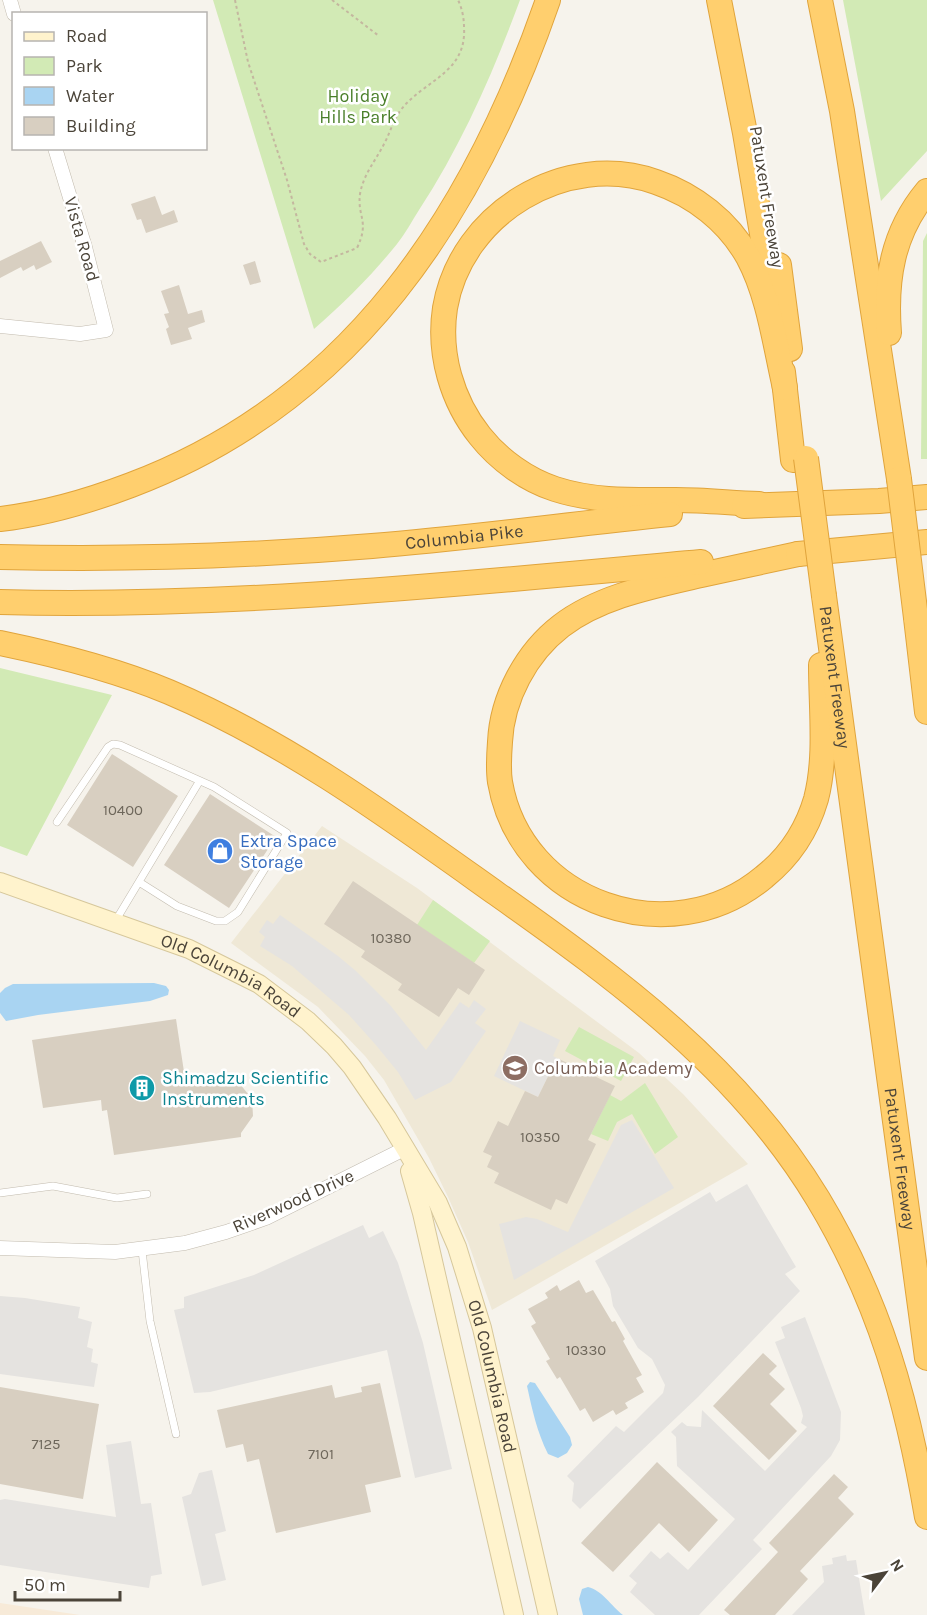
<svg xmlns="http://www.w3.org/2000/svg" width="927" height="1615" viewBox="0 0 927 1615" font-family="Karla,sans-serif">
<rect width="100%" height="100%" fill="#f6f3ec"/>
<path fill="#f7ead8" d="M0,1603L80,1615H0Z"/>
<path fill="#efe8d6" d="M322,826L417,888L639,1053L683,1094L748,1164L492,1310L468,1242L448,1197L429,1158L384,1080L365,1056L318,1007L231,943Z"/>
<path fill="#d2eab5" d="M213,0H520C493,73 462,144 419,210C412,221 405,234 397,244C372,275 344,303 314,329Z
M843,0H927V151L881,201Z
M927,233V459H921L923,241Z
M0,668L112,695L27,856L0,846Z
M433,900L490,941L474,963L417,925Z
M579,1027L634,1057L621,1081L565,1051Z
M645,1083L678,1137L655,1154L632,1114L617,1122L608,1141L591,1134L610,1095L621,1101Z"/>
<path fill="#e5e3e0" d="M280,915L338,956L356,971L390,1005L426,1050L460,1002L469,1008L474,1000L486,1009L475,1023L486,1031L451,1082L415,1100L398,1072L375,1044L349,1015L292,966L260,946L265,937L259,932L267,920L273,924Z
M520,1021L560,1040L553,1056L557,1058L538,1097L494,1076Z
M632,1120L674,1188L514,1280L499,1224L526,1217L537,1219L568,1232L621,1125Z
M747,1184L796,1267L785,1274L800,1291L698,1397L580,1509L572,1501L574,1483L567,1476L616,1426L624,1432L663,1393L665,1385L652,1359L638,1348L613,1306L610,1289L595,1261L710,1192L716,1202Z
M363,1225L369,1238L383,1231L398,1263L423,1343L452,1469L415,1478L387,1350L210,1392L194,1393L174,1310L184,1308V1297L254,1275Z
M0,1296L25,1298L80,1307L78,1318L92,1322L87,1347L93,1349L91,1362L98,1364L94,1387L0,1374Z
M805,1317L841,1412L840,1440L831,1456L753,1540L762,1549L699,1615H655L630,1592L637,1583L629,1576L651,1551L660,1559L668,1552L688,1570L735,1519L677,1466L676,1437L671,1432L682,1422L687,1426L701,1427L702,1410L765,1471L807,1427L801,1423L803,1416L801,1408L775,1342L785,1338L781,1327Z
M131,1441L141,1504L151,1503L162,1574L151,1576L149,1588L0,1565V1500L5,1499L116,1517L106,1445Z
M212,1470L226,1531L215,1534L226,1580L202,1586L182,1497L191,1494L199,1473Z
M846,1555L847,1561L856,1560L865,1615H792L824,1582L822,1566L833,1564L832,1558Z"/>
<path fill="#a9d4f2" d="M154,983L166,986L169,990L168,995L150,1001L38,1015L6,1021L0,1013V993L5,988L13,984Z
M530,1382L535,1383L570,1437L572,1445L567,1453L558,1458L548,1454C537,1432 532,1409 527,1386Z
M588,1587C602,1590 611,1606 623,1615H583L579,1599L582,1589Z"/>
<path fill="#d8cfc1" d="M155,196L162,215L174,210L178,222L146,233L141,219L137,220L131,204Z
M41,241L52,262L36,270L34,265L23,271L21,267L0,278V261Z
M255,261L261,282L250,285L243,265Z
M179,285L188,314L202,310L205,322L188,328L192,339L171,345L166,329L169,327L164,314L169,313L161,291Z
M112,754L178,796L133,867L67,825Z
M210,794L276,837L229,908L164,865Z
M353,881L485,970L469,995L458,988L439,1017L398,990L402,984L361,957L365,951L324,924Z
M176,1019L186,1085L233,1078L234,1082L240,1084L252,1099L253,1116L241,1133V1137L114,1155L107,1110L102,1111L101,1100L43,1108L32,1040Z
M557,1058L615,1086L588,1140L596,1144L567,1204L556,1199L551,1210L494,1183L499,1173L487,1167L492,1156L483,1152L498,1121L508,1126L525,1091L538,1097Z
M579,1280L586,1293L593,1290L612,1322L615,1321L625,1339L623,1341L642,1375L636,1378L644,1392L625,1403L628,1408L616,1415L613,1410L593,1422L585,1408L580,1411L560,1377L557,1379L546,1361L550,1359L531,1326L536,1323L528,1309L548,1298L545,1293L557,1285L560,1291Z
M763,1353L777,1366L769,1374L785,1389L770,1404L797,1431L769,1460L713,1406Z
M380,1383L401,1477L365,1485L371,1512L276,1533L259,1459L247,1462L243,1444L226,1448L217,1410L332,1385L335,1398L362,1392L361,1387Z
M0,1387L99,1404L83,1499L0,1484Z
M657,1462L718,1520L689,1552L659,1523L613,1572L581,1543Z
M834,1474L848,1487L838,1498L854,1514L800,1571L808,1579L775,1615H730L724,1610L778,1552L769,1543Z"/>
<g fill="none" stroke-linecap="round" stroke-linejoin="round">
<defs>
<path id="lane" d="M57,822L108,747L113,744L120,745L214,787L287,833L238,912L225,921H216L177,906L139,882
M116,920L199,782
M0,1193L53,1186L117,1198L147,1194
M142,1250L150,1321L176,1434"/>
<path id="street" d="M10,0L14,14
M0,326L80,334L106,330L85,247L55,148
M0,1248L115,1252L185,1243L226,1232L266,1218L404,1149"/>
<g id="secondary">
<path id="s1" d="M0,882L189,949L259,984L308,1021L334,1046L352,1067L387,1118L438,1203L457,1247L482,1328L548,1615"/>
<path d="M410,1171L422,1213L514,1615"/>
</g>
<g id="highway">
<path d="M719,0L745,133L771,287"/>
<path d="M820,0L842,111L899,479"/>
<path d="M779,265L790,349"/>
<path d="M889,333C885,280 892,233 927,191"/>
<path d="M783,372L793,460"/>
<path d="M759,504C731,503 704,500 676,500C635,500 595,502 555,489C527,480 499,460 480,436C452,401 438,354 445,308C461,213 566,150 656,182C694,195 728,221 748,257C769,296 775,345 785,388"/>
<path d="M744,506L879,501L927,497"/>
<path d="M0,519C45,514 89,501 131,485C352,402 474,214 548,0"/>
<path d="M798,554C766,561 733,568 701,575C654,586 600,596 561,626C526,653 502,698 500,742C499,755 498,769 500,782C521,904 671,955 764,877C789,857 807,830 816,799C827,757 821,709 821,665"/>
<path d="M798,554L927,542"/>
<path id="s2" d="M0,557C124,560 249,556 372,546C472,538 571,524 670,514"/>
<path id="s3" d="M824,596L927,1358"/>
<path d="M0,602C234,608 468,583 701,562"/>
<path d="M916,618L927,712"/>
<path d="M0,643C58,655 114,669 169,692C287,742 393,820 497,894C620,981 739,1068 818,1199C880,1302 907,1400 927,1517"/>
</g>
</defs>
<use href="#lane" stroke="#c2bbae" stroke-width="8"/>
<use href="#street" stroke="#c2bbae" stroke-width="15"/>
<use href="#secondary" stroke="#d6c79b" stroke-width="20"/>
<use href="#highway" stroke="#e0a43c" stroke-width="26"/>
<path stroke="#c4b79f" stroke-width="2" stroke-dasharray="3 3" stroke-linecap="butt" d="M235,0L248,62L287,180L304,244L310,254L321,262L357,248C370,221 357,217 360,194C363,175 376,160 384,144C390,133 393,121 400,111C423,80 467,74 464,27C464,18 462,8 458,0
M332,0L379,36"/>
<use href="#lane" stroke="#fff" stroke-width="7"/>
<use href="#street" stroke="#fff" stroke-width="14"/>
<use href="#secondary" stroke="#fff3cd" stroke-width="18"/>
<use href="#highway" stroke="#ffcf6e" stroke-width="24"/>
<defs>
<path id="highway-bridge" d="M806,458L824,596
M899,479L916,618"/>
</defs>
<use href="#highway-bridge" stroke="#e0a43c" stroke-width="26" stroke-linecap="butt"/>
<use href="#highway-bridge" stroke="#ffcf6e" stroke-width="24"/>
</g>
<defs>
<symbol id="shop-disc" viewBox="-11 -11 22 22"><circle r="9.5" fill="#3f7fe0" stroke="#fff"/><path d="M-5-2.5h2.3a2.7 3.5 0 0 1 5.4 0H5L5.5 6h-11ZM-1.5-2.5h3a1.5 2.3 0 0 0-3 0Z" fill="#fff"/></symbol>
<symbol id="school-disc" viewBox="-11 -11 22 22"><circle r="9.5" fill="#8d6e63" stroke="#fff"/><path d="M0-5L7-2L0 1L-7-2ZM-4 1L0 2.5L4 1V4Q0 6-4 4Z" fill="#fff"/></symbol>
<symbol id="building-disc" viewBox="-11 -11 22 22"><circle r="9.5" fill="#0f9aa8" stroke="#fff"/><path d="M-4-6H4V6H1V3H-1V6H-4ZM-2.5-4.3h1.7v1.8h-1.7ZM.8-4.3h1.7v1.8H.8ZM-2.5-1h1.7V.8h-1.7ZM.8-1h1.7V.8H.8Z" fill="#fff"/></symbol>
</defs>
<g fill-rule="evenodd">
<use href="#shop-disc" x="205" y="836" width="30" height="30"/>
<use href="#school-disc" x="500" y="1053" width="30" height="30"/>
<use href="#building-disc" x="127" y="1073" width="30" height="30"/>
</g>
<g text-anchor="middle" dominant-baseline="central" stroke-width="5" stroke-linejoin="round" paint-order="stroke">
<g font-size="15" fill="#6e675b">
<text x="123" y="810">10400</text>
<text x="391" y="938">10380</text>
<text x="540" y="1137">10350</text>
<text x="586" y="1350">10330</text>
<text x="46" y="1444">7125</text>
<text x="321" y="1454">7101</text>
</g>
<g font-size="18" fill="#4a7f2a" stroke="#fff">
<text x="358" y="96">Holiday<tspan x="358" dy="21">Hills Park</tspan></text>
</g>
<g font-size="18" fill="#4b4439" stroke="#fff">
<text transform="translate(767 197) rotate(81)">Patuxent Freeway</text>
<text transform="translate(82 239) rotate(74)">Vista Road</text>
<text stroke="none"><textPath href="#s2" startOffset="465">Columbia Pike</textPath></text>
<text stroke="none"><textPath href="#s3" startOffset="82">Patuxent Freeway</textPath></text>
<text stroke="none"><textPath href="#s1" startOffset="250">Old Columbia Road</textPath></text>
<text stroke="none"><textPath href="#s3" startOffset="568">Patuxent Freeway</textPath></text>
<text transform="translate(293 1201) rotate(-24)">Riverwood Drive</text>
<text stroke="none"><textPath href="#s1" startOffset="747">Old Columbia Road</textPath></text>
</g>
<g font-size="18" fill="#366cbe" stroke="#fff" text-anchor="start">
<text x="240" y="841">Extra Space<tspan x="240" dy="21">Storage</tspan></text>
</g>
<g font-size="18" fill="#785e54" stroke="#fff" text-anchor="start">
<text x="534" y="1068">Columbia Academy</text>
</g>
<g font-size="18" fill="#0d838f" stroke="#fff" text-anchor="start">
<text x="162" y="1078">Shimadzu Scientific<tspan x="162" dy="21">Instruments</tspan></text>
</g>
</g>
<rect x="12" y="12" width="195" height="138" fill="#ffffff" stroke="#b7b4b0" stroke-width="1.5"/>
<rect x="24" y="32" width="30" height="9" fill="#fff3cd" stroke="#b7b4b0" stroke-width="1.5"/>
<text x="66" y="42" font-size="18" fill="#4b4439">Road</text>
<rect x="24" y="57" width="30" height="18" fill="#d2eab5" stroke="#b7b4b0" stroke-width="1.5"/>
<text x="66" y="72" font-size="18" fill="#4b4439">Park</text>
<rect x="24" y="87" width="30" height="18" fill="#a9d4f2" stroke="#b7b4b0" stroke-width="1.5"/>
<text x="66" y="102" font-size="18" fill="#4b4439">Water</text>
<rect x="24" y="117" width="30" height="18" fill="#d8cfc1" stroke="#b7b4b0" stroke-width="1.5"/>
<text x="66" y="132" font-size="18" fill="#4b4439">Building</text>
<g transform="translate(885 1573) rotate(58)" stroke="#ffffff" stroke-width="4.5" paint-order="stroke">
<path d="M0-4.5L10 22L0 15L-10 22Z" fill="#4b4439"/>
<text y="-9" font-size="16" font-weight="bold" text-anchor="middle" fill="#4b4439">N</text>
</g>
<path d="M15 1591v9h105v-9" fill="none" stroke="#4b4439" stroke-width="3"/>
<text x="24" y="1591" font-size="18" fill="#4b4439" stroke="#ffffff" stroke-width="4.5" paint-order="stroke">50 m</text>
</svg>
